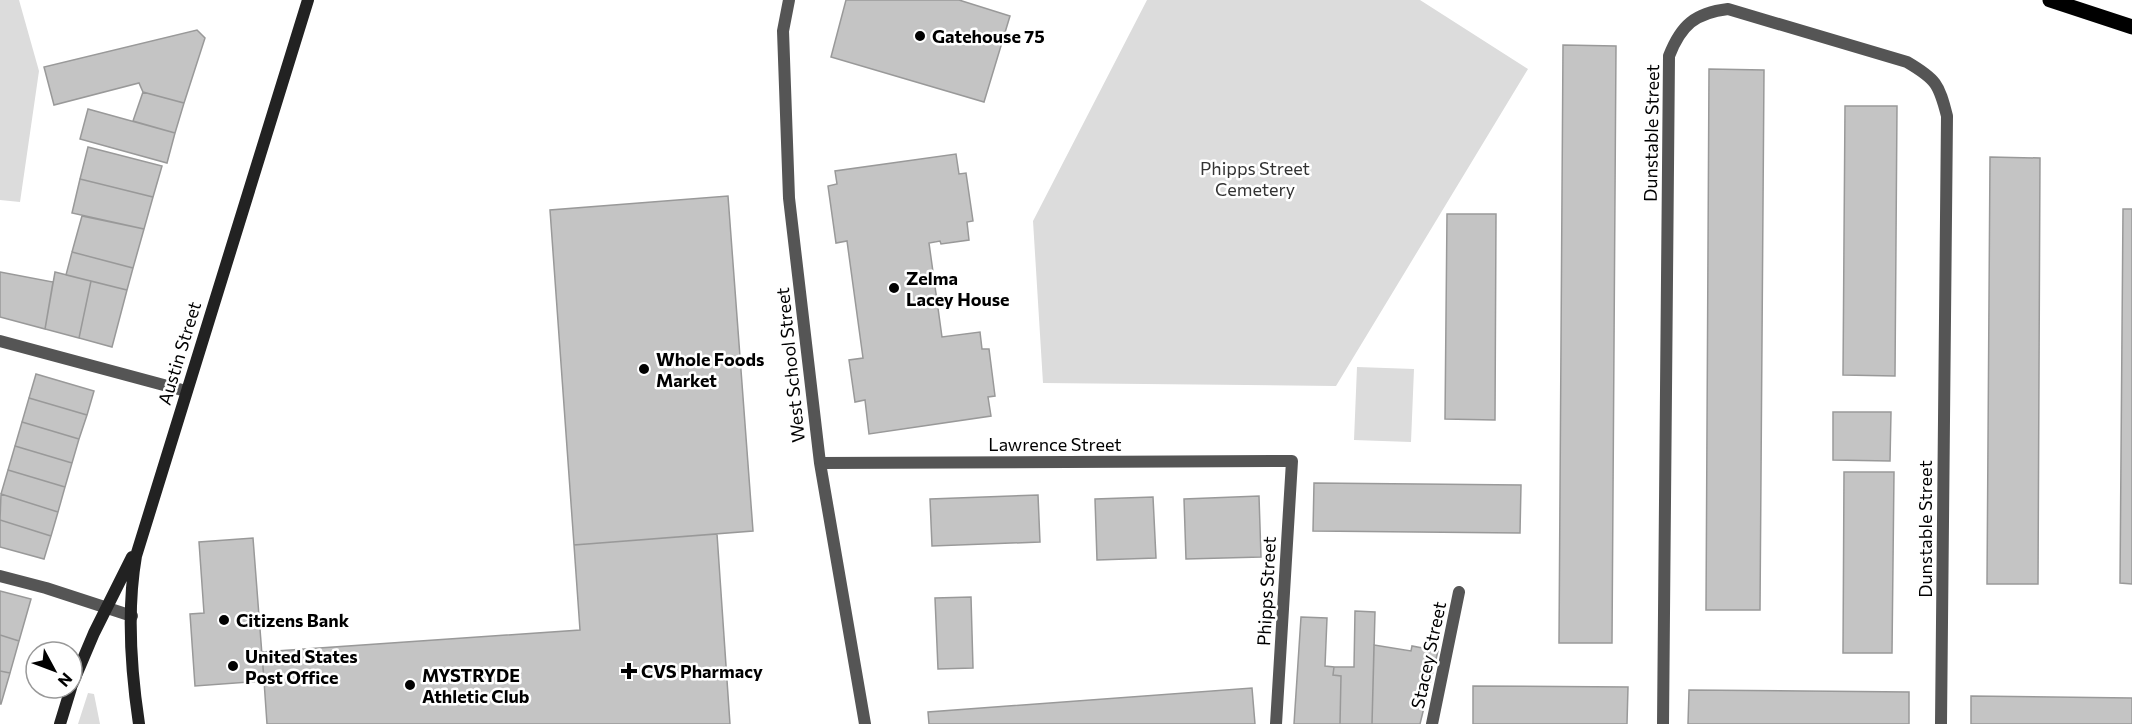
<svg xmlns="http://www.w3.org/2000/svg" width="2132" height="724" viewBox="0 0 2132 724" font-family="Commissioner,sans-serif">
<rect width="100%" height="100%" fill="#fff"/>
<path fill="#dcdcdc" d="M0,0H19L39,71L20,202L0,200Z
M1147,0H1420L1528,69L1336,386L1043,383L1033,221Z
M1357,367L1414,369L1411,442L1354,440Z
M88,693L94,694L100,724H78Z"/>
<path fill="#c4c4c4" stroke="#999" stroke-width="1.5" d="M846,0H959L1010,16L984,102L831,57Z
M197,30L205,38L184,103L143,92L139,83L54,105L44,67Z
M1563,45L1616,46L1612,643H1559Z
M1709,69L1764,70L1760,610H1706Z
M143,92L184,103L175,133L133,121Z
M1845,106H1897L1895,376L1843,375Z
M88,109L175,133L167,163L80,139Z
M88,147L162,166L153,197L80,179Z
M956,154L959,174L966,173L973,221L967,222L969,240L941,244L940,241L929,243L942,337L980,332L982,349H989L995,396L988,397L991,416L869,434L865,400L855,402L849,360L863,358L847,241L836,243L828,186L837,184L835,171Z
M1990,157L2040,158L2038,584H1987Z
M80,179L153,197L144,229L72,213Z
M728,196L753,531L574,545L550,210Z
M2123,209H2132V584L2120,583Z
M1447,214H1496L1495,420L1445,419Z
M82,216L144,229L133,268L72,252Z
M72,252L133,268L127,290L66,275Z
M0,272L53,282L45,329L0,317Z
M55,272L91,281L79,338L45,329Z
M91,281L127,290L112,347L79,338Z
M36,374L94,391L87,415L29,398Z
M29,398L87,415L79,439L22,422Z
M1833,412H1891L1890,461L1833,460Z
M22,422L79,439L72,463L15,446Z
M15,446L72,463L65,487L8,470Z
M8,470L65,487L58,512L1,494Z
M1844,472H1894L1892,653H1843Z
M1314,483L1521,485L1520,533L1313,531Z
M1,494L58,512L51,536L0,520Z
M1038,495L1040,542L932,546L930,499Z
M1259,496L1261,557L1186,559L1184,499Z
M1153,497L1156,558L1097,560L1095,499Z
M0,520L51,536L44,559L0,547Z
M717,534L730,724H267L262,652L580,630L574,545Z
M253,538L264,681L195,686L190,614L204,613L199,542Z
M0,591L31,599L19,641L0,635Z
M971,597L973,668L938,669L935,598Z
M1355,611L1375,612L1372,724H1340L1341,676L1333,675L1334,667H1354Z
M1301,617L1327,618L1325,666L1334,667L1333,675L1341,676L1340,724H1294Z
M0,635L19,641L10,673L0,671Z
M1374,645L1411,651L1412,646L1438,651L1420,724H1372Z
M0,671L10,673L1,704H0Z
M1473,686L1628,687L1627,724H1473Z
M1252,688L1255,724H929L928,712Z
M1689,690L1909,692V724H1688Z
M1971,696L2132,698V724H1971Z"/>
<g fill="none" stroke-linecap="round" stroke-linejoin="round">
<path stroke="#555" stroke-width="12" d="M789,0L783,31L789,198L820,463L865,724
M0,341L186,391
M820,463L1292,461L1276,724
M0,576L46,588L132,616
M1432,724L1459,592
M1663,724L1669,56C1681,25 1695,13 1728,9L1907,62C1936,79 1939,84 1947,116L1941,724"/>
<path stroke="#222" stroke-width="12" d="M72,685L94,633L132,557
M60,724L71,688
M139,724C131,671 127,608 136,556L308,0"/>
<path stroke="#000" stroke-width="15" d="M2050,0L2132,27"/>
</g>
<g fill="#000" stroke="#fff" stroke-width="2">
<circle cx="920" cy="36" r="6"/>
<circle cx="894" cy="288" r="6"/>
<circle cx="644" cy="369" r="6"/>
<circle cx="224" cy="620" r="6"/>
<circle cx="233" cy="666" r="6"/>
<path d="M626 662h6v6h6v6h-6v6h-6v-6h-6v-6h6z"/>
<circle cx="410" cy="685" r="6"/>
</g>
<g text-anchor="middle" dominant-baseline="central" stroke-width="5" stroke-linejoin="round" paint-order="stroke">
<g font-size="18" font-weight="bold" fill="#000" stroke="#fff" text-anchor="start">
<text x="932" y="36">Gatehouse 75</text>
<text x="906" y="278">Zelma<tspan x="906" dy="21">Lacey House</tspan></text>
<text x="656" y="359">Whole Foods<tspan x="656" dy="21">Market</tspan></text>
<text x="236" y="620">Citizens Bank</text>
<text x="245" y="656">United States<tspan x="245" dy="21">Post Office</tspan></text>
<text x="641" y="671">CVS Pharmacy</text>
<text x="422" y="675">MYSTRYDE<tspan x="422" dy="21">Athletic Club</tspan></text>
</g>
<g font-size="18" fill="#000" stroke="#fff">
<text transform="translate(1651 133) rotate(-89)">Dunstable Street</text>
<text transform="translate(179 353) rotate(-73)">Austin Street</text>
<text transform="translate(790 365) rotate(-96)">West School Street</text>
<text x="1055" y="444">Lawrence Street</text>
<text transform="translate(1925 529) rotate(-90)">Dunstable Street</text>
<text transform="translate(1266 591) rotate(-87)">Phipps Street</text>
<text transform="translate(1428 655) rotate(-78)">Stacey Street</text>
</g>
<g font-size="18" fill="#333" stroke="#fff">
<text x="1255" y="168">Phipps Street<tspan x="1255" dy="21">Cemetery</tspan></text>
</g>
</g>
<g transform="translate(54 670) rotate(131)"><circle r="28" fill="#ffffff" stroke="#999999" stroke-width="1.5"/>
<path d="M0-4.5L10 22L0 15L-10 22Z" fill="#000000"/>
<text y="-9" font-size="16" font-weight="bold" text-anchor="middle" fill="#000000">N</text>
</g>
</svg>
